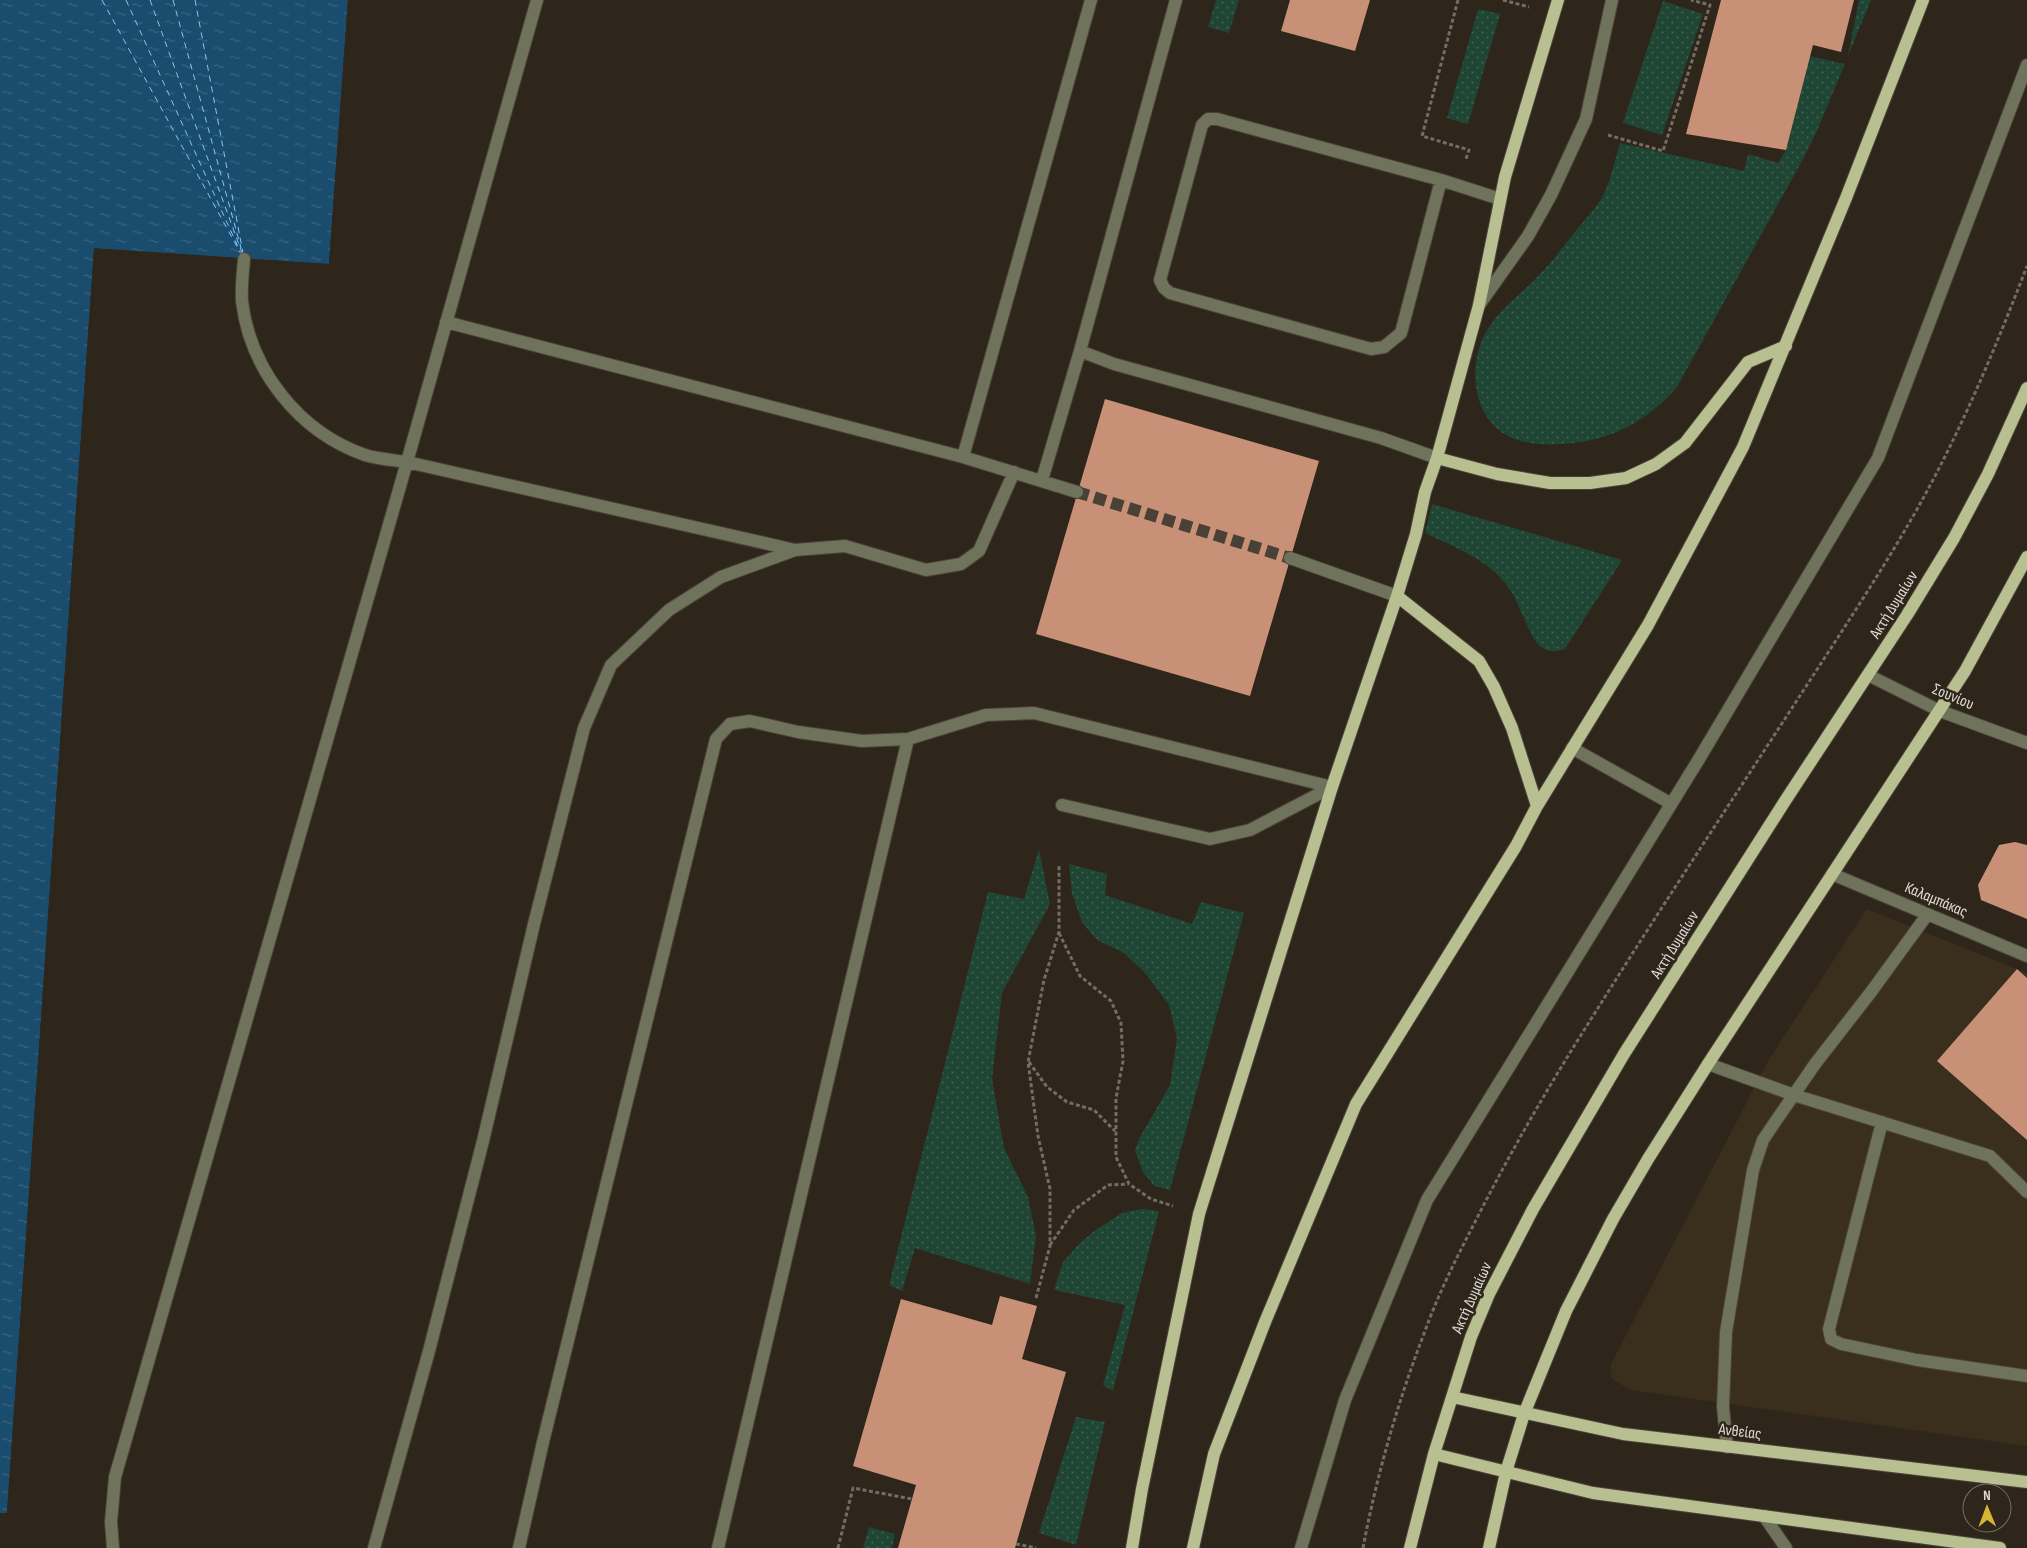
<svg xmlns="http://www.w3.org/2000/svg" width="2027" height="1548" viewBox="0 0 2027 1548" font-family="'Sofia Sans Condensed',sans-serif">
<defs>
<pattern id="grass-dots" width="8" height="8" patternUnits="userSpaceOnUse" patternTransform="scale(1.25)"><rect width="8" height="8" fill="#1f4535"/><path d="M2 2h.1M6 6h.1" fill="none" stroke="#3f5f51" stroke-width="1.8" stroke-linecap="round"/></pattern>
<pattern id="water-ripples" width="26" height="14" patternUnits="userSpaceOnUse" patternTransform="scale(1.25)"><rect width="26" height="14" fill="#1a4c6d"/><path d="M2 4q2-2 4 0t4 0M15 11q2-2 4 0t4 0" fill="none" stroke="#3b6581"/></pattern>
</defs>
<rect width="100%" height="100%" fill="#2e261a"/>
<path fill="#3a2e1c" d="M1867,909L2027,973V1446L1630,1390L1611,1378V1364L1769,1059Z"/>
<path fill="url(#grass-dots)" d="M1216,0H1239L1229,33L1208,27Z
M1859,0H1871L1848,56Z
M1663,1L1703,14L1662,135L1623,123Z
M1478,9L1500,14L1468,124L1447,118Z
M1809,56L1845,64L1816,133L1803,159L1677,387C1653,415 1623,434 1587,441C1563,445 1531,448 1508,436C1473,418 1468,368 1484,336C1496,311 1522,294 1540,274C1552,262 1563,247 1574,233C1584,220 1596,209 1604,194C1611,179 1615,159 1620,143L1744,171L1748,154L1778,163L1786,150Z
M1432,504L1622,560L1565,649C1554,652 1547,653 1538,644C1532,639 1519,606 1514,596C1495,562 1458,549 1425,533Z
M1039,849L1050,904L1002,993L992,1079L1004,1148L1028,1197L1036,1236L1030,1284L915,1248L902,1291L889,1285L988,892L1024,899Z
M1069,864L1107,874L1105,895L1192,924L1201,902L1244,913L1170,1190L1154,1186L1143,1172L1135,1150L1140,1137L1170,1085L1177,1038L1169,1005L1146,974L1124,953L1097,940L1082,922L1072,894Z
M1142,1209L1159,1211L1113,1391L1103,1385L1125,1305L1054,1290L1063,1262L1078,1245L1094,1231L1122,1213Z
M1076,1417L1105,1422L1076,1545L1039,1533Z
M869,1527L895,1534L892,1548H863Z"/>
<path fill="url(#water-ripples)" d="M0,0H348L329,264L94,249L7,1513H0Z"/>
<path fill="#2e261a" d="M348,0H351L331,266L96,251L10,1513L8,1516L0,1515V1513H7L94,248L329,264Z"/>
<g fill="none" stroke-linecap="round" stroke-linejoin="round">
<path stroke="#7fc9ff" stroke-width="1" stroke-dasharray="6 5" stroke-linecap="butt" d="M102,0L241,254
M126,0L239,249
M150,0L242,253
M173,0L241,248
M195,0L243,253"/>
</g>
<path fill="#c89177" d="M1290,0H1370L1355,51L1281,31Z
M1721,0H1854L1841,52L1813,45L1786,150L1686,134Z
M1105,399L1319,461L1250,696L1036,634Z
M2015,842L2027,845V919L1981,900L1978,885L1999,845Z
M2017,969L2027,978V1140L1937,1061Z
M1000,1296L1037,1306L1022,1359L1066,1372L1015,1548H898L916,1485L853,1466L901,1299L992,1325Z"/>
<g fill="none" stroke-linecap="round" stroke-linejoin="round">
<path stroke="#494136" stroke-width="12" stroke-dasharray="12 6" stroke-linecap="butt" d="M1077,492L1290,558"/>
<defs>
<path id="minor" d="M1441,180L1401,333L1384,347L1371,349L1170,293L1164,288L1160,280L1202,125L1208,119H1217L1441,180L1500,199
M244,259C243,272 241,287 242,301C250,370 299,432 365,455C378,459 393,460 407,462L795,550
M1479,305L1528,236L1551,195L1586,119L1612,0
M446,322L963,457L1077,492
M1080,351L1114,364L1381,438L1437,458
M963,457L1091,0
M1042,480L1080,351L1176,0
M1290,558L1397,596
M1868,675L1940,711L2027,743
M1572,748L1670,803
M1062,805L1210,839L1250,830L1332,787
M1832,874L2027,956
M1708,1064L1794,1095L1990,1156L2027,1192
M1882,1122L1829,1329L1831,1339L1841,1344L1917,1360L2027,1376
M1727,1447L1723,1407L1726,1332L1753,1170L1763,1140L1773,1125L1815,1064L1871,992L1927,915
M1764,1516L1786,1548
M113,1548L111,1522L115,1477L407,462L537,0
M374,1548L429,1351L483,1141L534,924L584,728L611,665L669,610L721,577L795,550L845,546L926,570L961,564L979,551L1014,472
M519,1548L543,1442L716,739L730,724L750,721L798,732L862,741L908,739L986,715L1034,713L1332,787
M718,1548L908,739
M1301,1548L1345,1400L1427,1200L1699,759L1878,458L2027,65"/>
<path id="major" d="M1437,458L1497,474L1550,483H1590L1626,478L1656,464L1685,443L1748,362L1786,346
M1397,596L1479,661L1494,687L1512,728L1537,806
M1452,1397L1623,1434L2027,1482
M1434,1454L1593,1493L2000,1548
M1132,1548L1142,1489L1199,1214L1332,787L1397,596L1416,534L1425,492L1437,458L1479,305L1505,177L1558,0
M1193,1548L1214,1454L1265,1322L1356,1104L1516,846L1537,806L1648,625L1743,447L1846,198L1923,0
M1410,1548L1434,1454L1471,1337L1489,1294L1533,1209L1624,1054L1785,801L1907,615L1954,538L1988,474L2027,388
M1489,1548L1506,1472L1524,1414L1566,1311L1613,1219L1648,1159L1708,1064L1965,671L2027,557"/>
</defs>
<use href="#minor" stroke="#4a4338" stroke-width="14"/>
<use href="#major" stroke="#4a4338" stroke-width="14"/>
<path stroke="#756d63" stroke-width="3" stroke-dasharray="4 2.5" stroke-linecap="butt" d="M1458,0L1422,136L1469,150L1466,159
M1503,0L1529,7
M1608,135L1663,151L1710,5L1691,0
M1059,933L1080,976L1111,1001L1121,1023L1123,1061L1116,1098V1157L1129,1184L1151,1199L1173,1206
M1029,1062L1047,1087L1067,1102L1094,1110L1115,1131
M1050,1245L1074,1210L1108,1185L1129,1184
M1036,1298L1050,1246V1189L1038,1136L1028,1062L1044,980L1059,932V865
M1016,1544L1036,1548
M838,1548L853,1488L912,1499
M1363,1548C1377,1474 1398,1401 1425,1331C1439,1292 1458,1255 1477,1218C1512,1149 1551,1082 1593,1016C1661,907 1733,799 1803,691C1840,634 1878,577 1912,518C1958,438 1994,352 2027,266"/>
<use href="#minor" stroke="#6f735c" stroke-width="12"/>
<use href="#major" stroke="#b8bf90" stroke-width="12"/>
</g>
<g text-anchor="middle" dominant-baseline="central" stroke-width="5" stroke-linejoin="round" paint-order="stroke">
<g font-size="16" fill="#e0dad3" stroke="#2e261a">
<text transform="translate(1894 605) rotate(-58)">Ακτή Δυμαίων</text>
<text transform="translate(1953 697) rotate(23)">Σουνίου</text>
<text transform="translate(1936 900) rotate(23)">Καλαμπάκας</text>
<text transform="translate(1675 945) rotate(-58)">Ακτή Δυμαίων</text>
<text transform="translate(1472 1298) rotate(-66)">Ακτή Δυμαίων</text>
<text transform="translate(1740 1432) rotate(7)">Ανθείας</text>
</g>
</g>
<g transform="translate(1987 1508) rotate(359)"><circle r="24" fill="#2e261a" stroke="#756e64"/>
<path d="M0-4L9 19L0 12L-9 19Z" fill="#d6b534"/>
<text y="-8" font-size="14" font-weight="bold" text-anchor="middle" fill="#e0dad3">N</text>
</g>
</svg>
